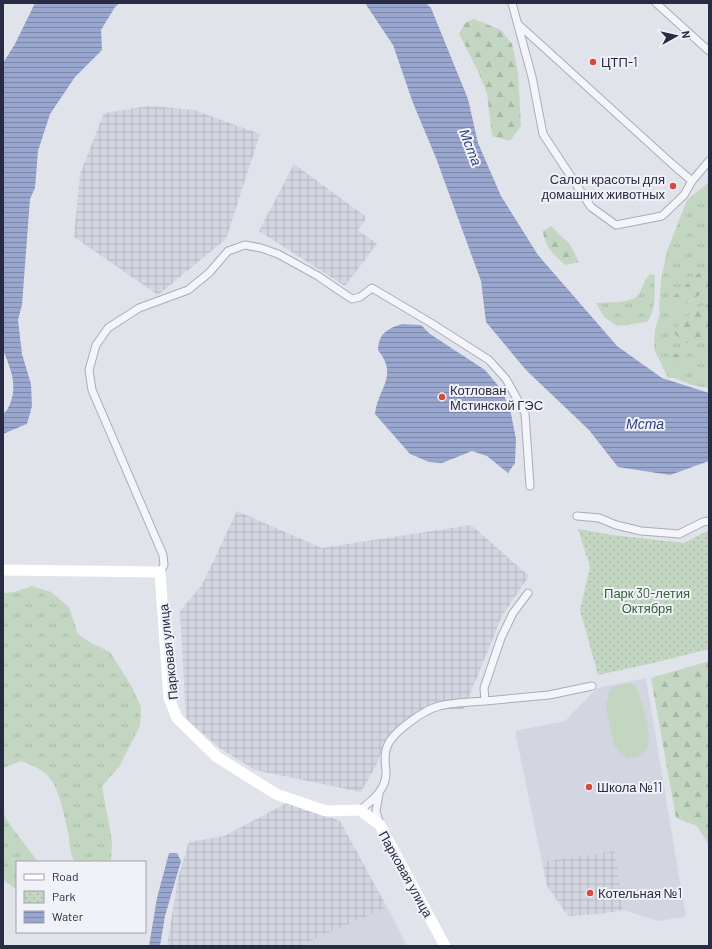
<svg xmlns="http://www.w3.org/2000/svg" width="712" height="949" viewBox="0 0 712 949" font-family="Barlow,sans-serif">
<defs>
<pattern id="industrial-grid" width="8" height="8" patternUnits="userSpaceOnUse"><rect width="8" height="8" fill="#d3d5e0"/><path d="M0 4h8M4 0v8" fill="none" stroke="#b5b7c1"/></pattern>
<pattern id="grass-tufts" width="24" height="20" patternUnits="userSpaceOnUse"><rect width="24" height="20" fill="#c2d6c2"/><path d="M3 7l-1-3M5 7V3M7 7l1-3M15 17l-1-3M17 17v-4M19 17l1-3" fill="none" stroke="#a7b8a8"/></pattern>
<pattern id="forest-firs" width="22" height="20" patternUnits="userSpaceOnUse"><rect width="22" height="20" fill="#c2d6c2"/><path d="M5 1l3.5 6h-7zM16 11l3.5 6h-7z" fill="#a7b8a8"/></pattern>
<pattern id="park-dots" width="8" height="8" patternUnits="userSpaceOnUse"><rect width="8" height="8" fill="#c2d6c2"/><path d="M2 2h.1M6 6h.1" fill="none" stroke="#a7b8a8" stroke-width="1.8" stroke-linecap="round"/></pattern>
<pattern id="water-rules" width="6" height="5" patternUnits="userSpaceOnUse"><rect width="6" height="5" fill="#99a6ce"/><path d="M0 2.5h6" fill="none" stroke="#7d87a9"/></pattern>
</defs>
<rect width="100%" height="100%" fill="#e1e3eb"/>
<path fill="#d3d5e0" d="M646,678L686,917L658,921L623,910L615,852L542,862L515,731L565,721L597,688Z
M387,907L407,946H299Z"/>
<path fill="url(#industrial-grid)" d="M149,106L194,110L260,134L226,239L158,295L74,237L80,174L104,113Z
M294,164L365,216V220L358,230L377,244L345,286L259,231Z
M237,511L322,548L471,525L529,576L502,616L464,709L426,710L383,745L378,762L361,792L255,770L221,749L186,719L180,611L202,585Z
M291,801L340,821L387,907L299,946H167L178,878L189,842L224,836Z
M615,851L623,910L601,914L568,916L547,886L542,862Z"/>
<path fill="url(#grass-tufts)" d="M709,182V272L699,273L671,313L709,289V303L693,310L682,323L705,340L709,336V388L692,385L674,378H668L654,349L655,330L660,313L659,308L661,280L667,251L687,200Z
M650,274L655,275C654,290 657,310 647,322L617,326L604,317L596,303C607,302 633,304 639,294C643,287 643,281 650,274Z
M32,586L51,592L69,607L78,634L91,643L110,652L132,687L141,707L140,726L119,767L102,786L112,841L111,862H75C69,853 70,842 68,832C66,822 58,788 52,781C45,770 32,765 21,761L3,768V593L15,592Z
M3,813L11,826L38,862H17V890L3,880Z"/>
<path fill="url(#forest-firs)" d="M474,19L501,30L512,44L518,72L521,126L510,141L492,136L487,93L478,71L459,34L465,23Z
M551,226L562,237L570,244L579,262L565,265C555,256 544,246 543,231Z
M709,272V289L671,313L666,310L674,296L699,273Z
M709,303V336L705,340L686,343L671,331L682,323L693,310Z
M673,353L684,356L685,365L677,369L671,362Z
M709,661V845L697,826L676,818L651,678Z"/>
<path fill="url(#park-dots)" d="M578,529L612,535L684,543L709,530V649L649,664L598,675L580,610L590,567Z"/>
<path fill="#c2d6c2" d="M629,683L635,686L638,691C642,704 655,740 645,751C641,757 634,757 628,759L620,753L614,745L607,713L606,703L609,692L614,686Z"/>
<path fill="url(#water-rules)" d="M35,3H120L115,7L101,30L102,50L75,77L50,114L38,151L35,188L30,199L22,305L18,320L22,354L31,384L32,406L27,424L3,434V414C7,411 8,408 10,404C18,383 10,369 3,349V63L15,44Z
M365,3H426L431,8L468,99L478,143L501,196L538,255L617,346L662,378L709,393V461L670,475L618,467L589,430L526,370L486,322L481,281L436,158L413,103L393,45Z
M402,324L421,325L430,334L485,370L501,389L510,409L516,439L515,463L508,473L487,456L472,451L442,463L429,462L410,454L375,414C378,387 399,377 378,350C379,333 387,329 402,324Z
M169,853H177L181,861L165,916L160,946H149L157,898Z"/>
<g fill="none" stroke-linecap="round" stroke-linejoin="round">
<defs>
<path id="street" d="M512,3L532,77L543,134L591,207L616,225L662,216L684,195L692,181L709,161
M656,3L709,51
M518,24L671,163L692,181
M577,516L599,518L616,525L641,531L679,534L703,522L709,521
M160,572L164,565L163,555L92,390L89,370L96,345L108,328L139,308L188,290L209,273L228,251L245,245L261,248L278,254L318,276L334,287L352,299L360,297L372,288L431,323L489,360L506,379L525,413L530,486
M485,701L549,695L592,686
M379,794L376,811L380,825
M360,810C373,800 387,789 386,771C385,763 384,754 387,747C392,732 424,710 439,706C450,703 472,702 485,701L484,688L501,638L513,613L528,593"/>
</defs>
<use href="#street" stroke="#aaacb9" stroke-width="9"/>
<use href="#street" stroke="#f4f5f9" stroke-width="7"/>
<path stroke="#fff" stroke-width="11" d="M3,570L160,572L169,698L177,718L217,757L276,794L326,811L360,810L380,825L445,946"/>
</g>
<g fill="#d94a3d" stroke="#f1f2f8" stroke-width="1.5">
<circle cx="593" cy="62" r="4"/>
<circle cx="673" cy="186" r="4"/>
<circle cx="442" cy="397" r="4"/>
<circle cx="589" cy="787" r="4"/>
<circle cx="590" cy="893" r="4"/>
</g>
<g text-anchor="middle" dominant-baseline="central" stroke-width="4" stroke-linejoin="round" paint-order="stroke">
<g font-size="13" fill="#282b44" stroke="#f1f2f8" text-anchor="start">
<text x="601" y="62">ЦТП-1</text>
<text x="665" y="179" text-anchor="end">Салон красоты для<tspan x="665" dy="15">домашних животных</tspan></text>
<text x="450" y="390">Котлован<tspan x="450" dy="15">Мстинской ГЭС</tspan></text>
<text x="597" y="787">Школа №11</text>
<text x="598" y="893">Котельная №1</text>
</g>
<g font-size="13" fill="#346136" stroke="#f1f2f8">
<text x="647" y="593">Парк 30-летия<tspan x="647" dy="15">Октября</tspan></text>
</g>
<g font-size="13" fill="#282b44" stroke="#f1f2f8">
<text transform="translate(168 652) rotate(-96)">Парковая улица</text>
<text transform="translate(406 874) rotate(61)">Парковая улица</text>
</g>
<g font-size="14" font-style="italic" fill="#2e3e7c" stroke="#f1f2f8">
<text transform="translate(471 147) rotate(69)">Мста</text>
<text x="645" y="423">Мста</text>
</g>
</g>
<rect width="712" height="949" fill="none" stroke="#282b44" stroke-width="8"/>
<rect x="16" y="861" width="130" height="72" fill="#f1f2f8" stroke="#a1a2b0"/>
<rect x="24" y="874" width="20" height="6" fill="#ffffff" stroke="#a1a2b0"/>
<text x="52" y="881" font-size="12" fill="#282b44">Road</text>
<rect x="24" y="891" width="20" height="12" fill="url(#park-dots)" stroke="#a1a2b0"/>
<text x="52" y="901" font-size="12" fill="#282b44">Park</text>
<rect x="24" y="911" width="20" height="12" fill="url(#water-rules)" stroke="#a1a2b0"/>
<text x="52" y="921" font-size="12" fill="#282b44">Water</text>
<g transform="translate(676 36) rotate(82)" stroke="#f1f2f8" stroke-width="3" paint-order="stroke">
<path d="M0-3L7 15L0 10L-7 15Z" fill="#282b44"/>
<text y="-6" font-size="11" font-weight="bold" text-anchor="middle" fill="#282b44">N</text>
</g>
</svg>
